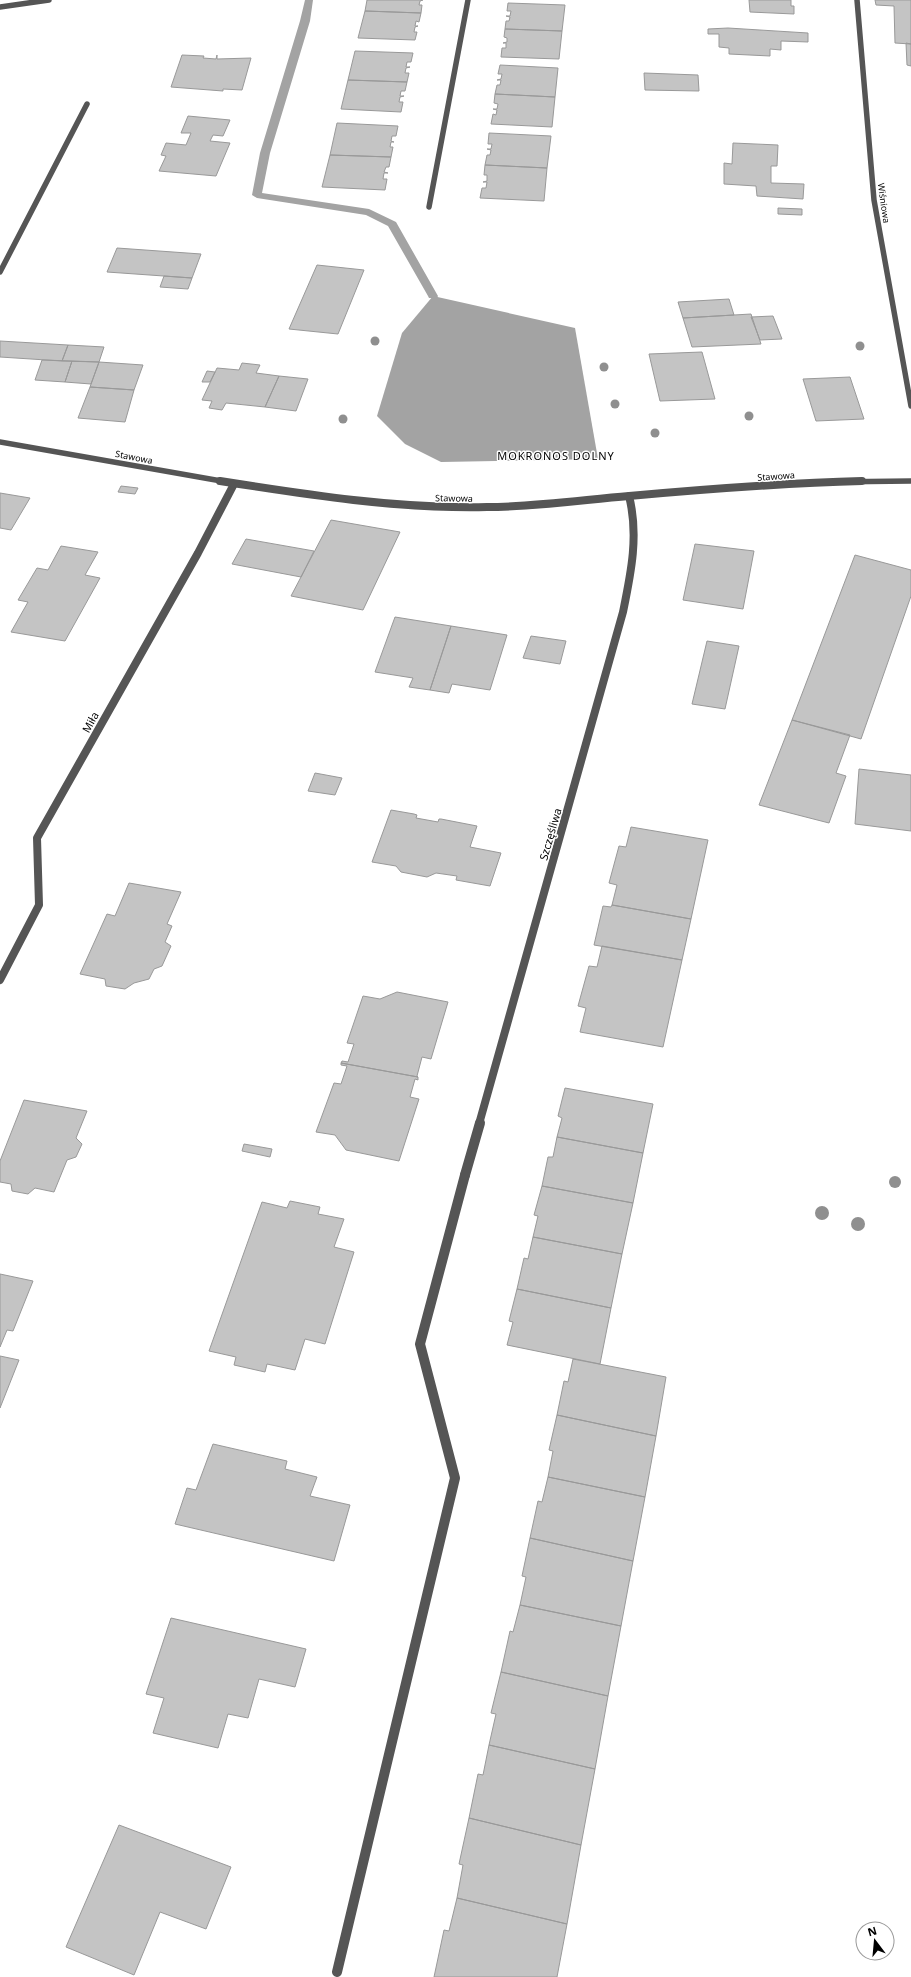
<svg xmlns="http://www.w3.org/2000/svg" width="911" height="1977" viewBox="0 0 911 1977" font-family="'Noto Sans',sans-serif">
<rect width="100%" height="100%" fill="#fff"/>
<path fill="#a3a3a3" d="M433,296L575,328L598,459L441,462L405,444L377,416L402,333Z"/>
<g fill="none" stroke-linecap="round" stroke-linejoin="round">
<path fill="#a3a3a3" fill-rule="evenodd" d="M305,0H313L310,21L270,153L262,193L369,209L396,222L438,296L437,298H429L428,296L388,226L366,215L257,198L252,195L260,153L300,21Z"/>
</g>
<path fill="#c4c4c4" stroke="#999" d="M367,0H423L420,1L419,5H422L421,13L365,11Z
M749,0H791V6H794V14L750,12Z
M875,0H911V44L895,43L894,6L876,5Z
M508,3L565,5L562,31L505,29L506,21H509L510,17L506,16H510L511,11H507Z
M365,11L421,13L419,22L416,21L415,26H418L415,27L414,32H417L415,40L358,38Z
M728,28L808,33V42L781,41V50L770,49V56L729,54V48L719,47V34H708V29Z
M505,29L562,31L559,59L501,57L502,48H506V43H503L507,42V38L504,37Z
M906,43L911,44V66L907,65Z
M355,51L413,53L411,62H407L406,67H410L406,68L405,73H409L407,82L348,80Z
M182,55L204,56L203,58L216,59L217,55V59L251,58L242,90L223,89V91L171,87Z
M500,65L558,68L555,97L495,94L497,85H500L501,80H497L501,79L502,74H498Z
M644,73L698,75L699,91L645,90Z
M348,80L407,82L405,91H401L400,96H404L400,97L399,102H403L401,112L341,109Z
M495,94L555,97L552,127L491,124L493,114L496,115L497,110L493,109H497L498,104L494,103Z
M188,116L230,120L223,136L213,135L210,141L230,143L216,176L159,171L166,156L161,155L166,143L186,145L191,133H181Z
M337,123L398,126L396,136H392L391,141L394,142H391L390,147H393L391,157L330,155Z
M489,133L551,136L547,168L485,165L487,155H490L491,150L487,149H491L492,144H488Z
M733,143L778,145L777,166H771V183L804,184L803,199L757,196L756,186L724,184V163L732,164Z
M330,155L391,157L389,167H386L384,172L388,173H384L383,179H387L385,190L322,187Z
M485,165L547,168L544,201L480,198L482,188H486L487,182H483L487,181V175H484Z
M778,208L802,209V215L778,214Z
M117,248L201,254L192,278L107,272Z
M317,265L364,270L338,334L289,329Z
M164,276L192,278L188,289L160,287Z
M729,299L734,315L683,318L678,302Z
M751,314L761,344L692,347L683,318Z
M773,316L782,339L760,340L751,317Z
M0,341L68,345L62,361L0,357Z
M68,345L104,347L99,362L62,361Z
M702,352L715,399L660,401L649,354Z
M42,360L72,361L65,382L35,380Z
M72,361L99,362L91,384L65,382Z
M99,362L143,365L134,390L90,387Z
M242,363L260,365L256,373L279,376L265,407L226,403L222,410L209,408L212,401L202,400L217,368L239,370Z
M207,371L215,372L210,382H202Z
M279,376L308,379L296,411L265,407Z
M850,377L864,419L816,421L803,379Z
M90,387L134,390L125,422L78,418Z
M121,486L138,488L135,494L118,492Z
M0,493L30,498L11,530L0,528Z
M331,520L400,532L363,610L291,596Z
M246,539L314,551L301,577L232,564Z
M695,544L754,551L743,609L683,600Z
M61,546L98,552L85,575L100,578L65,641L11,632L28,602L18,600L37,568L48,570Z
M855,555L911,570V596L861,739L792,720Z
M395,617L451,626L430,690L409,687L413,678L375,672Z
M451,626L507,635L490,690L452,684L449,693L430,690Z
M531,636L566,641L560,664L523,658Z
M707,641L739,646L725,709L692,704Z
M792,720L850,735L836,773L846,776L829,823L759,805Z
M859,769L911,775V831L855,824Z
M315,773L342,778L335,795L308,791Z
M391,810L414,814L417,815L416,818L438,822L439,819H441L477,826L470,847L501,853L490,886L456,880L457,876L436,873L427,877L401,872L396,866L372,862Z
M631,827L708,840L691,919L612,905L617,885L609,883L619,846L626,847Z
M129,883L181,892L167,924L172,926L165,942L171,946L162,966L154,969L149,979L134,983L125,989L106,986L105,979L80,974L107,914L115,916Z
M612,905L691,919L682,960L594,945L603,906L611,907Z
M602,946L682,960L663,1047L580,1032L586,1008L578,1006L589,966L597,967Z
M397,992L448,1002L431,1059L422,1057L417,1076L418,1077L341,1063L342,1061L348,1062L354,1044L347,1043L363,996L380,999Z
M341,1063L418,1077V1080L415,1079L410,1097L419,1099L399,1161L346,1150L335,1135L316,1132L334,1083L341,1084L347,1066L341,1065Z
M565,1088L653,1104L643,1153L557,1137L562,1118L558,1116Z
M24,1100L87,1111L76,1138L82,1144L76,1157L67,1160L54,1192L35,1188L28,1194L12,1191L11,1184L0,1182V1161Z
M557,1137L643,1153L633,1203L542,1186L548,1157H553Z
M244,1144L272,1149L270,1157L242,1151Z
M542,1186L633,1203L622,1254L533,1237L538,1216L534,1215Z
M290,1201L320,1207L318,1214L344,1219L334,1247L354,1252L325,1344L305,1339L295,1370L267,1364L265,1372L234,1365L236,1357L209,1351L262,1202L287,1208Z
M533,1237L622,1254L611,1308L517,1289L524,1258L528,1259Z
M0,1274L33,1281L13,1331L7,1330L0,1347Z
M517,1289L611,1308L600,1364L507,1345L513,1322L509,1321Z
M0,1356L19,1360L0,1408Z
M573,1359L666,1377L656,1436L557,1415L564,1381L568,1382Z
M557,1415L656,1436L645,1497L548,1477L553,1451L549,1450Z
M213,1444L287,1461L285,1469L317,1477L310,1496L350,1505L334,1561L175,1524L187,1488L196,1490Z
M548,1477L645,1497L633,1561L530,1538L538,1501L542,1502Z
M530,1538L633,1561L621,1626L520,1605L526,1577L522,1576Z
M520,1605L621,1626L608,1696L501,1672L510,1631L513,1632Z
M171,1618L306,1649L295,1687L259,1679L248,1718L228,1714L218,1748L153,1733L164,1698L146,1694Z
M501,1672L608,1696L595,1769L489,1745L496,1714L491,1713Z
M489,1745L595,1769L581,1845L469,1818L478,1774L483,1775Z
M469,1818L581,1845L567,1924L457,1898L463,1865L459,1864Z
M119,1825L231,1867L206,1929L160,1912L134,1975L66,1947Z
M457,1898L567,1924L557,1977H434L444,1930L449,1931Z"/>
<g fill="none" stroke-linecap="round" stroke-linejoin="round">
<path stroke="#555" stroke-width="5.5" d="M429,207L468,0
M0,272L87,104"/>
<path stroke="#555" stroke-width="8" d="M0,980L39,905L37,838L198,553L234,484"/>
<path stroke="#555" stroke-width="10" d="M337,1972L455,1478L420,1344L465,1175"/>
<path stroke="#555" stroke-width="5.5" d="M857,0L874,200L911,406
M0,7L49,0"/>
<path stroke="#555" stroke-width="8" d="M479,1124L623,612C631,573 639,535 629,496"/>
<path stroke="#555" stroke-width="10" d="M465,1175L480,1123"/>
<path stroke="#555" stroke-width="5.5" d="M0,442L227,482
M827,482L911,481"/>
<path stroke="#555" stroke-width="8" d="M220,481C309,495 398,509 487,507C535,507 582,500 629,496C707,489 784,483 862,481"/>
</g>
<g fill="#8f8f8f">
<circle cx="375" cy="341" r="4.5"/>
<circle cx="860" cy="346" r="4.5"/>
<circle cx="604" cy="367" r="4.5"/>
<circle cx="615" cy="404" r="4.5"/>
<circle cx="749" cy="416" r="4.5"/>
<circle cx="343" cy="419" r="4.5"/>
<circle cx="655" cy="433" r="4.5"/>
<circle cx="895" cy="1182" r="6"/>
<circle cx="822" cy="1213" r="7"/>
<circle cx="858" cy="1224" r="7"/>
</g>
<g text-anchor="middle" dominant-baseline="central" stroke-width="3" stroke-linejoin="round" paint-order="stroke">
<g font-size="9" fill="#000" stroke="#fff">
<text transform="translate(884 203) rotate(82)">Wiśniowa</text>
<text transform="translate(134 457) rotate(11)">Stawowa</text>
<text transform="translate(776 476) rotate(-4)">Stawowa</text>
<text transform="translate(454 498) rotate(1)">Stawowa</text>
</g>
<g font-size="11" letter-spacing="1" fill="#000" stroke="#fff">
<text x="556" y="455">MOKRONOS DOLNY</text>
</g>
<g font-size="11" fill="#000" stroke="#fff">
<text transform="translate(90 722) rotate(-61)">Miła</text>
<text transform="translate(550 834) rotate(-74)">Szczęśliwa</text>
</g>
</g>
<g transform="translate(875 1941) rotate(344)"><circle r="19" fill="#ffffff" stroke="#999999"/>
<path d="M0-3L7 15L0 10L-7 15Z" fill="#000000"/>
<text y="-6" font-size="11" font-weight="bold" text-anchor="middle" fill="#000000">N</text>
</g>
</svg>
